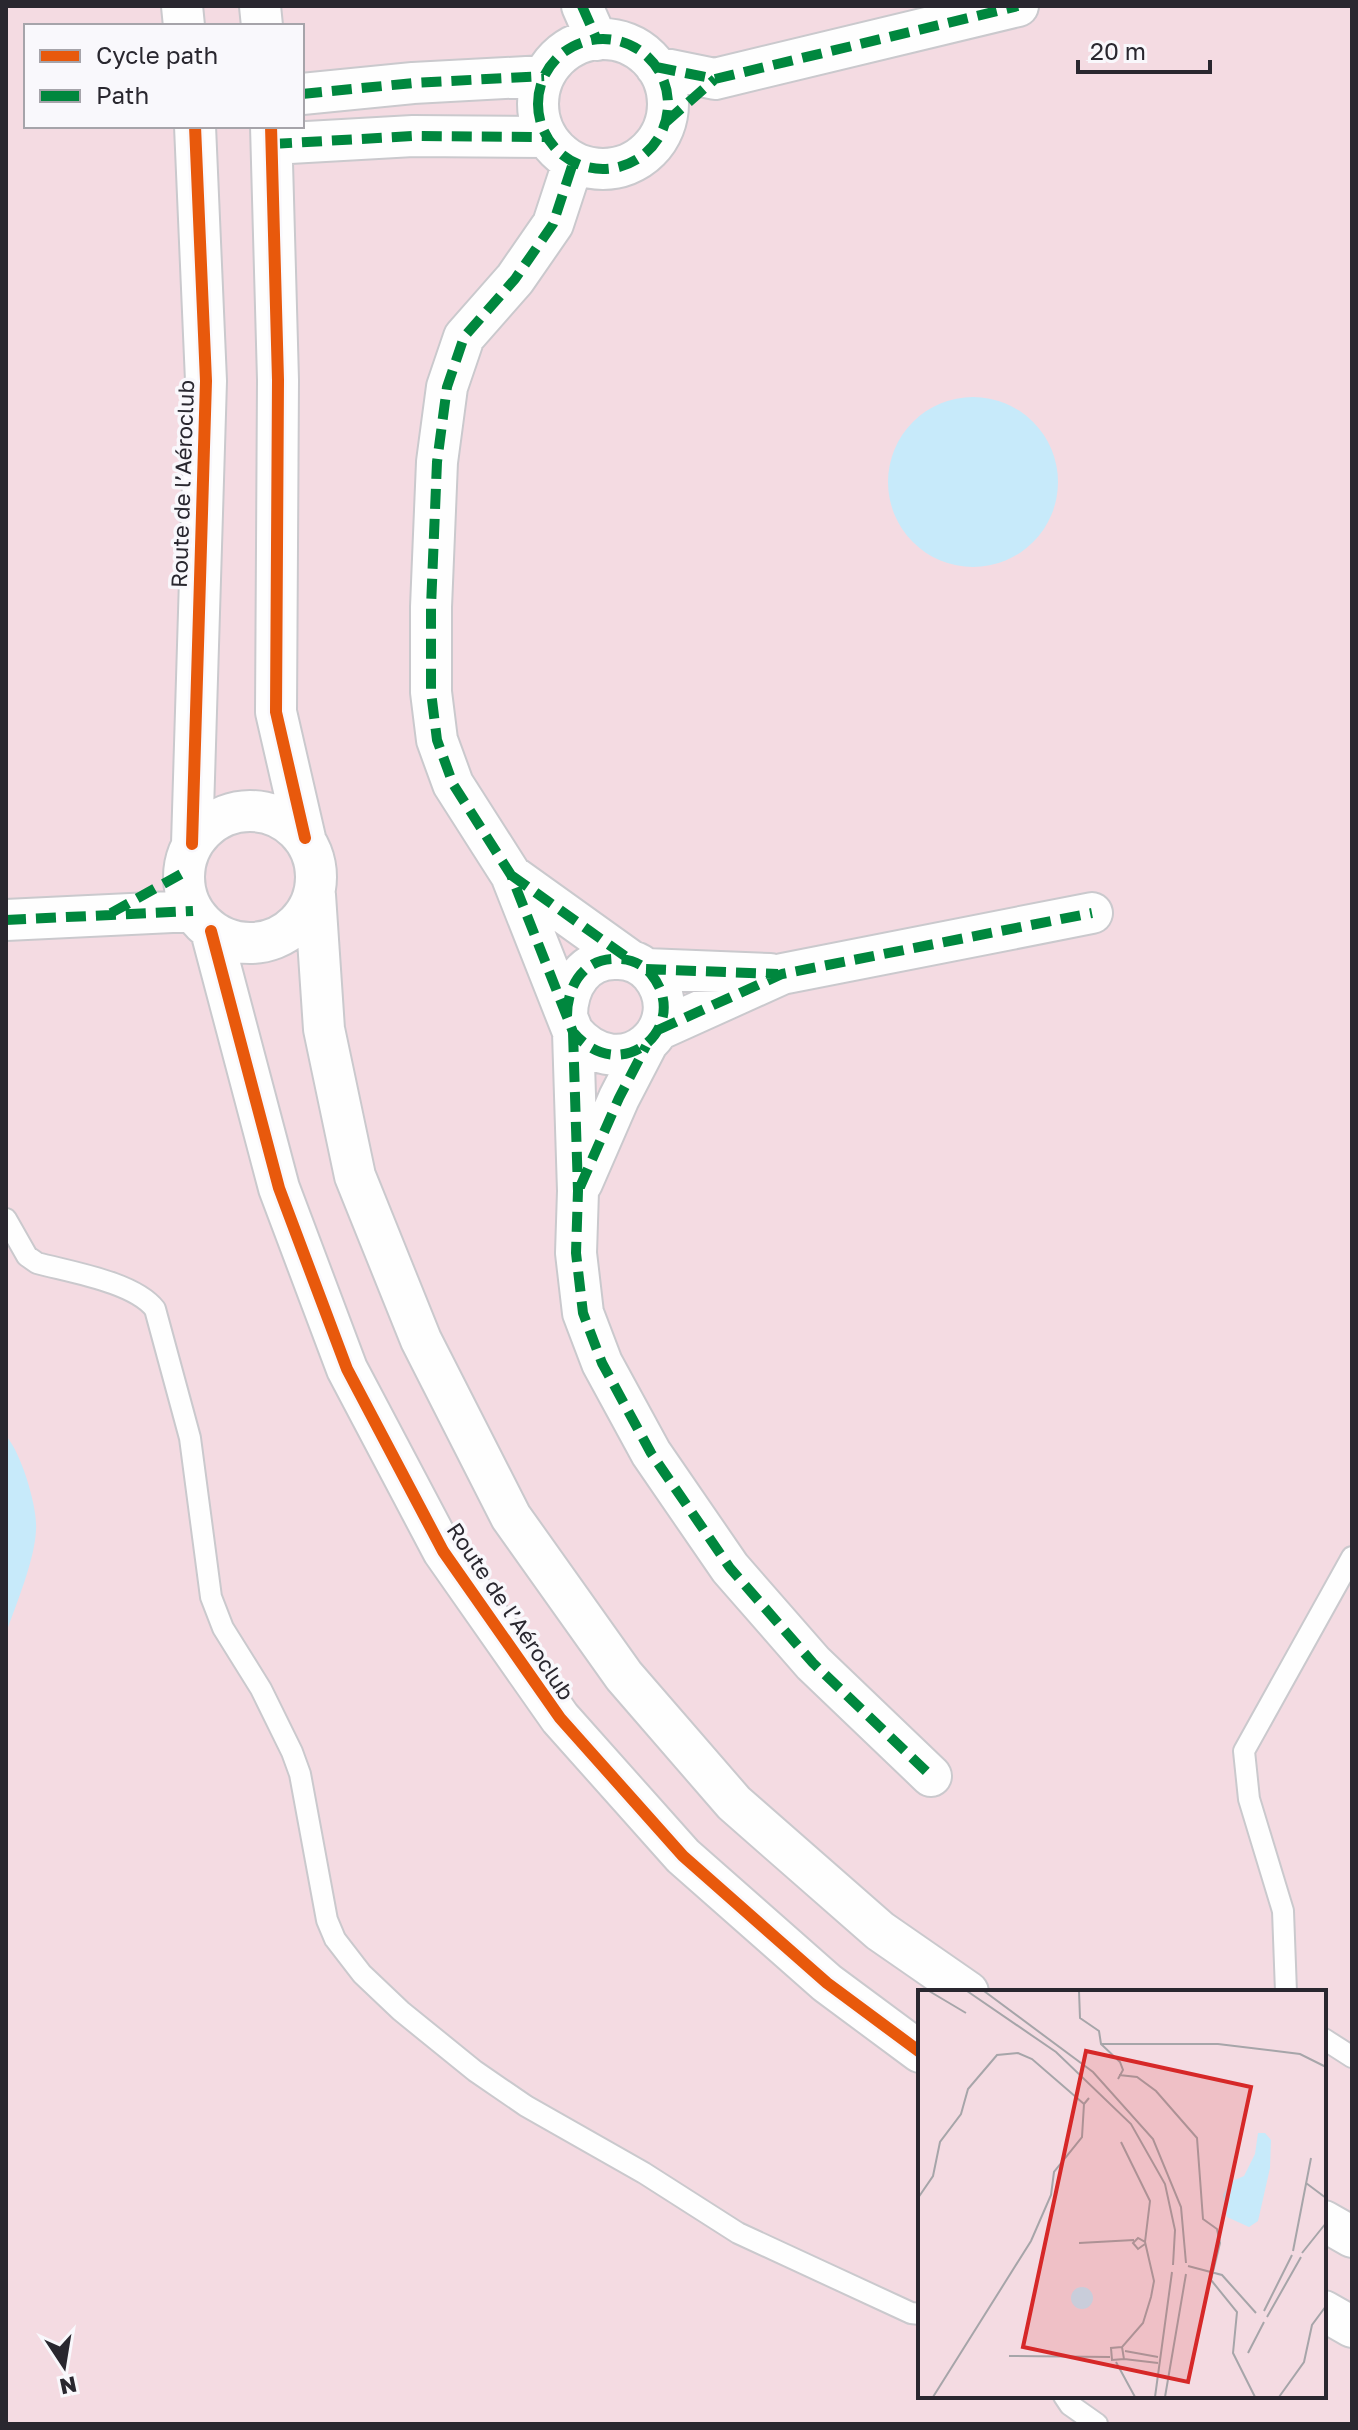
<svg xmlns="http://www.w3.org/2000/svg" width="1358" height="2430" viewBox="0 0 1358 2430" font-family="'Golos Text',sans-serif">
<rect width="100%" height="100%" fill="#faf9fb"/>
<path fill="#f4dbe2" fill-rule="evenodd" d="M6,6H1352V2424H6ZM26,26H302V126H26ZM920,1992H1324V2396H920Z"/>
<path fill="#c7eafa" d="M888 482a85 85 0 1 1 170 0a85 85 0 1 1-170 0Z
M6,1436C21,1452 38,1508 36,1530C35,1559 16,1605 6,1633Z"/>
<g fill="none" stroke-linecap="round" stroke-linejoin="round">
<defs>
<path id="service" d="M6,1219L27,1256L37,1263C70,1272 134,1282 155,1309L190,1438L211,1597L223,1628L261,1689L292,1752L300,1774L327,1920L335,1939L362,1974L401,2011L475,2071L526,2106L644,2173L738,2233L911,2313L920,2314
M1286,1992L1283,1911L1249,1799L1244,1751L1352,1557
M1324,2039L1352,2057
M1064,2396L1070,2405L1097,2424"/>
<path id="minor" d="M182,6L184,26
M260,6L262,26
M582,6L597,40
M538 104a65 65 0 1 1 130 0a65 65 0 1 1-130 0Z
M656,67L715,79L1018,6
M302,94L413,83L544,76
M271,126L278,380L276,712L305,838
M272,144L413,136L546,137
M184 877a66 66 0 1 1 132 0a66 66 0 1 1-132 0Z
M192,844L206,381L195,126
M511,875L631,961
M315,895L324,1029L355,1176L421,1340L511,1517L624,1676L734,1803L880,1931L968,1992
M6,920L193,911
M211,931L279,1188L347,1369L443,1551L560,1718L683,1856L827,1983L920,2052
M646,969L770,974
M567,1016C567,986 584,957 618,959C631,959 642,964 651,974C693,1025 622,1090 573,1032L511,875L453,784L437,740L431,692V607L437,462L447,387L464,337L515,279L553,224L573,163
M658,1030L782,974L1092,913
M573,1032L578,1191L576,1253L583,1313L602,1363L651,1453L730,1568L813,1663L931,1776
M582,1183L619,1098L647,1044
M1324,2221L1352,2237
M1324,2311L1352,2327"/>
</defs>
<use href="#service" stroke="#cac9cd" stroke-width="24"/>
<use href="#minor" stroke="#cac9cd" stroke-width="44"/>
<use href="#service" stroke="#fefefe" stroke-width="20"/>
<use href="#minor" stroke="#fefefe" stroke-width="40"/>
<path stroke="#00873e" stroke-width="10" stroke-dasharray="20 10" stroke-linecap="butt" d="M582,6L597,40
M538 104a65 65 0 1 1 130 0a65 65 0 1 1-130 0Z
M656,67L715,79L1018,6
M302,94L413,83L544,76
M666,122L715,79
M272,144L413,136L546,137
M511,875L629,959
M111,913L183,873
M6,920L193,911
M646,969L778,974
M567,1016C567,986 584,957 618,959C631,959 642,964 651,974C693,1025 622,1090 573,1032L511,875L453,784L437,740L431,692V607L437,462L447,387L464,337L515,279L553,224L573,163
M658,1030L782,974L1092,913
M573,1032L578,1191L576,1253L583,1313L602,1363L651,1453L730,1568L813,1663L931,1776
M580,1187L619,1098L646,1046"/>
<defs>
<path id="cycleway" d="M271,126L278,380L276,712L305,838
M192,844L206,381L195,126
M211,931L279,1188L347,1369L443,1551L560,1718L683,1856L827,1983L920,2052"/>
</defs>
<use href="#cycleway" stroke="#f9f8fc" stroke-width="17"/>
<use href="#cycleway" stroke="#e8590c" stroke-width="12"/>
</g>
<g text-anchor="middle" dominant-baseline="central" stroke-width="7" stroke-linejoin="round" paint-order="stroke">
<g font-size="22" fill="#29272f" stroke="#f9f8fc">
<text transform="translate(182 484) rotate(-88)">Route de l’Aéroclub</text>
<text transform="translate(511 1611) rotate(56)">Route de l’Aéroclub</text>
</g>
</g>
<g transform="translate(918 1990)">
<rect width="408" height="408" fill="#faf9fb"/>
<path d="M0,1H408V407H0Z" fill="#f4dbe2"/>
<path d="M340,143H347L353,150L352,178L340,231L331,237L309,227L305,205L312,192L326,186L337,164ZM153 308a11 11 0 1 1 22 0a11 11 0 1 1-22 0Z" fill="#c7eafa"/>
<path fill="none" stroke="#a6a5a9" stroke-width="2" d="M11,1L48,23M49,1L138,62L213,134L247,194L257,240L255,275M66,1L175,82L235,149L263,217L268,273M161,1L162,28L181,41L183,54L202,72L205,80L200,89M183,54H300L382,64L408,77M201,85L219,87L238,101L279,148L285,229L299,239L302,253L293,290L319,322L315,363L337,407M203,152L232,211L227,252M388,193L408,208M0,208L15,186L22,152L43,124L50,99L79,65L100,63L114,69L166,114M161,253L216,250M375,261L393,168M384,263L408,233M270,276L304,285L338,323M346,321L374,265M349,327L383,267M204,357L193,358L194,370L206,369L204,357L225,333L233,307L236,291L227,252L220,248L215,253L220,259L227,254M207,361L240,367M330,363L346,332M91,366L192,367M206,369L240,373M198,372L217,407M15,407L113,251L133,205L136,182L164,147L166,114L171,108M237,407L254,282M247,407L268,284M361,407L386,372L394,335L408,316"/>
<path fill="#d62828" fill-opacity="0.15" stroke="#d62828" stroke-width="4" d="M168,61L333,97L270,392L105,357Z"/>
<rect width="408" height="408" fill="none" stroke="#29272f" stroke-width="4"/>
</g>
<rect width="1358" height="2430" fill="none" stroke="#29272f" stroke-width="16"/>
<rect x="24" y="24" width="280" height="104" fill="#f9f8fc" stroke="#a6a4aa" stroke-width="2"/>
<rect x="40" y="50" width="40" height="12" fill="#e8590c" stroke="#a6a4aa" stroke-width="2"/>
<text x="96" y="64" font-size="24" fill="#29272f">Cycle path</text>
<rect x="40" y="90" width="40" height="12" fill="#00873e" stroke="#a6a4aa" stroke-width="2"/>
<text x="96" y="104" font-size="24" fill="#29272f">Path</text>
<g transform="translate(64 2366) rotate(168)" stroke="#f9f8fc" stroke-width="6" paint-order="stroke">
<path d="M0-6L14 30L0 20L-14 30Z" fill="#29272f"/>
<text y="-12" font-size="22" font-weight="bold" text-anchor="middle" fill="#29272f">N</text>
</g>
<path d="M1078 60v12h132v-12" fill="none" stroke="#29272f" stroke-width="4"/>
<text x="1090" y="60" font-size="24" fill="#29272f" stroke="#f9f8fc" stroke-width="6" paint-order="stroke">20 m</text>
</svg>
